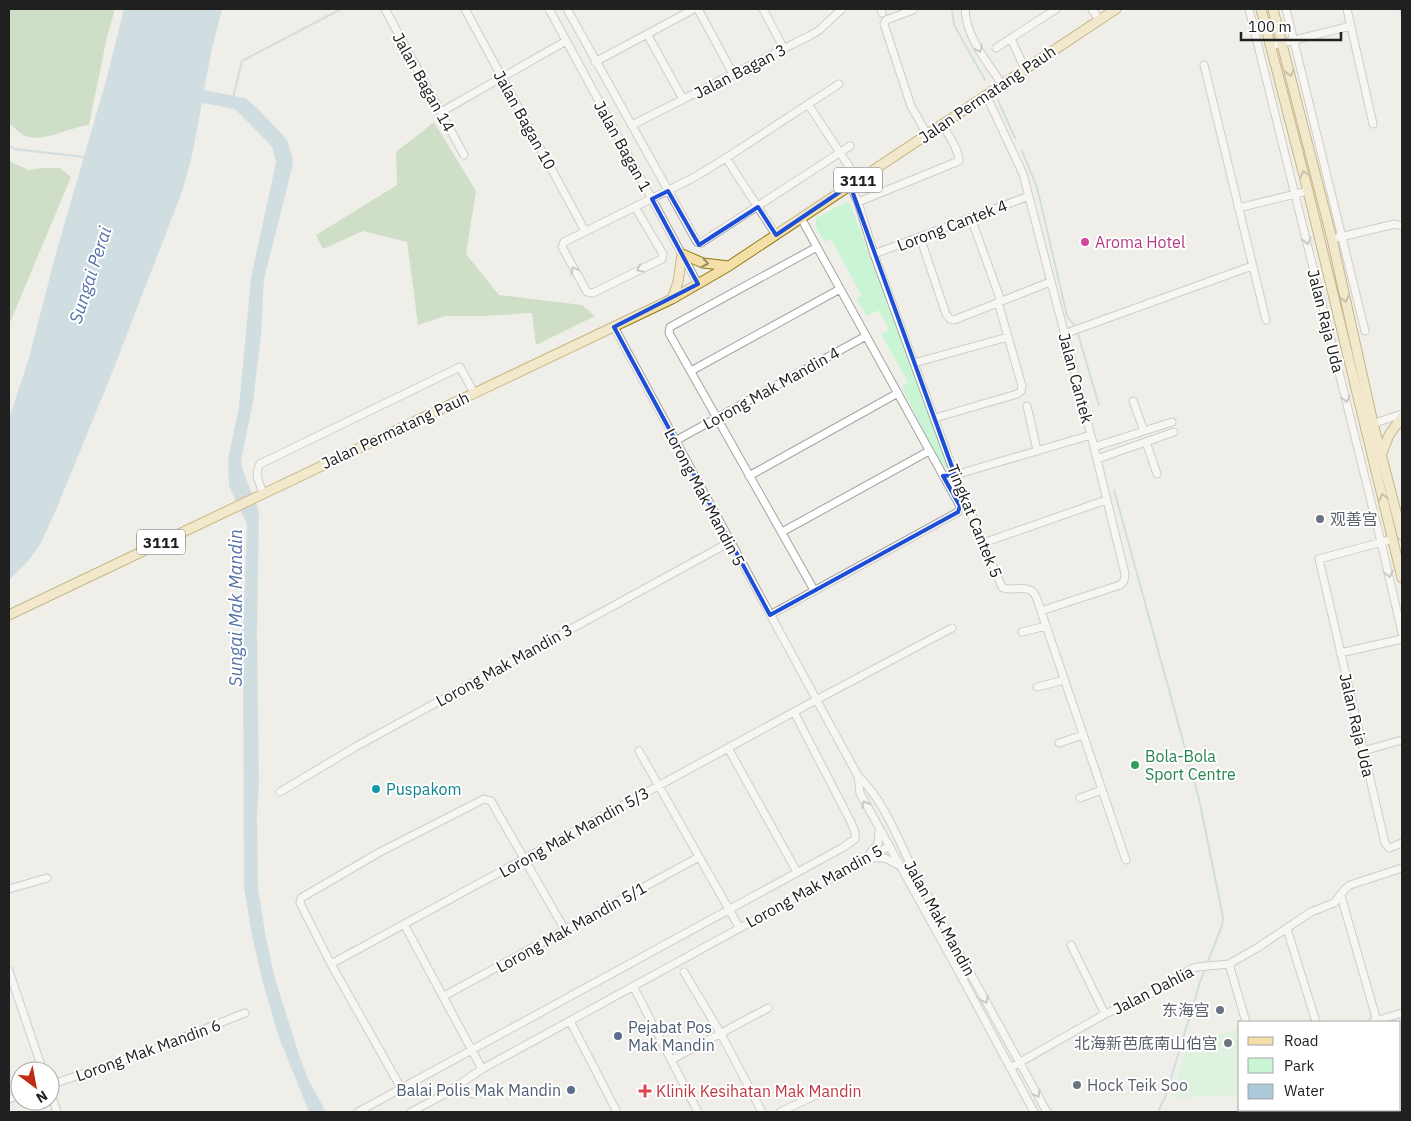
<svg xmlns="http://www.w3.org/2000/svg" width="1411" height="1121" viewBox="0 0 1411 1121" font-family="'IBM Plex Sans','Noto Sans SC',sans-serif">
<rect width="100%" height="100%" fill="#f0eee8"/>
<path fill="#a7cba0" d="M9,9H115L107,37L89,125C69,127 45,143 25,136C20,134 14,127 9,123Z
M434,122L476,191L466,254L499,295L582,305L595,316L536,345L532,313L484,316H445L418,325L407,242L363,231L323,249L316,235L397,185L396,152Z
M9,161L28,170L43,168H60L71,177L9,325Z"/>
<path fill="#caf5d4" d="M849,201L950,468H943L902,388L908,382L881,334L889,330L879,310L867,316L856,298L862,296L831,239L825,242L816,228V218Z
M1240,1028V1095L1171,1098L1187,1044Z"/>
<path fill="#acc9d9" d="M124,9H222L211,53L204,90L245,98L258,109L281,133L287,140L292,156L293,164L288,184L264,279L261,335L253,402L241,461L244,474L259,511L257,634L259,785L257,813L258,888L265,932L274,975L300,1058L308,1079L326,1112H309L278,1035L262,979L252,936L244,887L243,634L247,524L229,486L228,460L239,407L251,278L276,162L273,149L268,142L235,109L202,103L192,156L182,192L112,373L56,510L41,543L29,560L9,580V419L29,358L56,253L106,81Z"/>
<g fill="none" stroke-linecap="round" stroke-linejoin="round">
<path stroke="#acc9d9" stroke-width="2" d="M952,9L954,25L985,80
M1400,9L1402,17
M233,98L242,61L341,9
M998,100L1015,138
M9,146L14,149L85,157
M1022,151L1037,187L1067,316L1075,326
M1077,331L1099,405
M1114,490L1199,799L1223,917L1222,926L1207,963
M1158,1112L1166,1095L1200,982L1206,967"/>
<defs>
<path id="minor" d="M385,9L464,155
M465,9L585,231
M549,9L698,284
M567,9L697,242L701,243L850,146
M698,9L733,74
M763,9L784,49
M881,9L882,13
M965,9C966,37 987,62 1002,84
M1092,9L1099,20
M1249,9L1381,542L1402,633
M1286,9L1365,331
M1347,9L1373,124
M913,10L886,20L884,24L911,106L927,134
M647,34L683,99
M1011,39L1025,69
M1270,46L1351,26
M996,48L1056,9
M595,62L694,9
M1204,65L1266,320
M986,95L1023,174L1094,447L1125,574L1124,581L1120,585L1041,611
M808,104L858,180
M441,112L566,41
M632,125L809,36L818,31L842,9
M726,158L776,235
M850,185L858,202L874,254L955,475L1002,587C1011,593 1024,584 1033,592C1037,596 1039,606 1041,611L1126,860
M858,202L959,161C959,149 948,135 942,124
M635,207L663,254L662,259L593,293L587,292L562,247L564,242L693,178L726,158L839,84
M1238,208L1308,191
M971,218L1001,301
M920,237L946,314L950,319L954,320L1050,282
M1332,239L1395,224L1402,226
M874,254L1029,196
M614,327L858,776L860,793L960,974L1034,1112
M1064,334L1252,266
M914,363L1008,337
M691,371L840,289
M1133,401L1144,431
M1027,406L1037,450
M935,418L1017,394L1021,391L1022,386L998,302
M1369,425L1402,414
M675,441L866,336
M1146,442L1157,474
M1094,447L1172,422
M1097,459L1174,432
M749,476L898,393
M943,476L955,475L1091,435
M263,492C259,483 254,474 260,464L460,367L474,393
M782,532L929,451
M1393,539L1319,559L1385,843L1389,848L1402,843
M983,543L1106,500
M814,590L669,333L670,327L817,247
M770,615L958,512L960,506L801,218
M1022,632L1046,626
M1340,653L1402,639
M1037,687L1065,680
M1059,743L1083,735
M728,748L797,872
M639,751L739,927
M1363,751L1402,740
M858,776C885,801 898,841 915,873C959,953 1003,1032 1047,1112
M280,792L357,746L730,542
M1080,798L1102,790
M870,853L878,844L879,832
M871,858H885L898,865
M9,889L47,878
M1341,896L1377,1021
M404,924L482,1069
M1287,929L1316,1022
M1071,945L1105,1014
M331,964L816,700L952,628
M1229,964L1246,1022
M9,971L43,1071
M684,972L721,1034L762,1112
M633,986L698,1112
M444,996L699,857
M570,1021L617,1112
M1372,1022L1402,1013
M671,1060L768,1008
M1010,1068L1105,1014L1147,996L1191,969L1197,967L1229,964L1257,948L1311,912L1334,903L1345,889L1350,885L1402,868
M1400,1082L1402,1081
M50,1085L152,1050L245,1013
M401,1088L331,964L302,907L300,903L301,898L380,852L484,799L491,801L565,930
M50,1091L57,1112
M449,1093L454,1092L475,1094
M9,1099L20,1095
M358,1112L842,848L855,839V832L851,822L794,712
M411,1112L445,1094L482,1069L888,847
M780,1112L818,1094
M1299,1112L1307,1110"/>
<path id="major" d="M1261,9L1308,191L1402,578
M1273,9L1332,239L1373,423L1402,535
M672,299L678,282L682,254L703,263L729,266
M1382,453L1389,435L1402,417
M9,615L672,299L729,266L1116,9"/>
</defs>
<use href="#minor" stroke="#a4a4a4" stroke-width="9"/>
<use href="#major" stroke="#8f770e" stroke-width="11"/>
<use href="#minor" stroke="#fff" stroke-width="7"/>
<use href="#major" stroke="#f4dfa9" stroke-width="9"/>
</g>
<defs><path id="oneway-chevron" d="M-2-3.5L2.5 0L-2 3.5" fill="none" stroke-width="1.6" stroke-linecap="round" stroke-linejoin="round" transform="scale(1.25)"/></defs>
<g stroke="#9b9b9b">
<use href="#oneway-chevron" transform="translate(979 49) rotate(65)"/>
<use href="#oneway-chevron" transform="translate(1307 241) rotate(76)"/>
<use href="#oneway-chevron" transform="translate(640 269) rotate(154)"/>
<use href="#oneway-chevron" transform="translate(574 270) rotate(-119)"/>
<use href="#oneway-chevron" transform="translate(1346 399) rotate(76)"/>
<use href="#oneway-chevron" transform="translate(1389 574) rotate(77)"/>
<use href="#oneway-chevron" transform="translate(865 804) rotate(-118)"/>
<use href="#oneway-chevron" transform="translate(985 1000) rotate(61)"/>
<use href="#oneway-chevron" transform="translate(1037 1094) rotate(61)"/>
</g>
<g stroke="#95896b">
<use href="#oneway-chevron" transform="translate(1290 73) rotate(76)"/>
<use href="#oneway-chevron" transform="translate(1304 174) rotate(-105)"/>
<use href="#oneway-chevron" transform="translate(705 263) rotate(11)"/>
<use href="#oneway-chevron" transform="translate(1345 299) rotate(77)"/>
<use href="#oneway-chevron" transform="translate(1383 497) rotate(-104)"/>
</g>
<path d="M0 0H1411V1121H0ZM850,185L955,475L943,476L960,506L958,512L770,615L614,327L698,284L652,199L668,191L699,245L758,207L776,235Z" fill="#f0eee8" fill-opacity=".55" fill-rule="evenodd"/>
<path fill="none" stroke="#1d4ed8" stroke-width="4" stroke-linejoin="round" d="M850,185L955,475L943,476L960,506L958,512L770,615L614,327L698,284L652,199L668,191L699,245L758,207L776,235Z"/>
<circle fill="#d1479c" stroke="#fff" stroke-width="2" cx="1085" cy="242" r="5"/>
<g fill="#6b7280" stroke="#fff" stroke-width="2">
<circle cx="1320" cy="519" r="5"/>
<circle cx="1220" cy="1010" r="5"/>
<circle cx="1228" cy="1043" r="5"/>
<circle cx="1077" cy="1085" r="5"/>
</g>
<circle fill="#2e9e5b" stroke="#fff" stroke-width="2" cx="1135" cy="765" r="5"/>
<circle fill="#0f9aa8" stroke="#fff" stroke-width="2" cx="376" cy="789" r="5"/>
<g fill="#5c6f8a" stroke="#fff" stroke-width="2">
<circle cx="618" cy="1036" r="5"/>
<circle cx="571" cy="1090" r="5"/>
</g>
<path fill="#e0444e" stroke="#fff" stroke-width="2" d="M642.5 1083.5h5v5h5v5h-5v5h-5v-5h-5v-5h5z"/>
<g text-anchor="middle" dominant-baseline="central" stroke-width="4" stroke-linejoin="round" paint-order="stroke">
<g fill="#fff" stroke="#636363" stroke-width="1">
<rect x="834" y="167.5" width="48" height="25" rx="4"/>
<rect x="137" y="529.5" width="48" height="25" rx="4"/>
</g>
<g font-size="15" font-weight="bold" fill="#202020">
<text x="858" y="180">3111</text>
<text x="161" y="542">3111</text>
</g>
<g font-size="16" fill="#202020" stroke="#fff">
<text transform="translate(740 71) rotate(-27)">Jalan Bagan 3</text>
<text transform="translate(424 82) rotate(61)">Jalan Bagan 14</text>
<text transform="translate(987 94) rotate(-34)">Jalan Permatang Pauh</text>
<text transform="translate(525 120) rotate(61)">Jalan Bagan 10</text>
<text transform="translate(623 146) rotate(61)">Jalan Bagan 1</text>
<text transform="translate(952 225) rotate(-21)">Lorong Cantek 4</text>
<text transform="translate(1326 321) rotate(76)">Jalan Raja Uda</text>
<text transform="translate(1076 378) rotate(75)">Jalan Cantek</text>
<text transform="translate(771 388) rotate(-29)">Lorong Mak Mandin 4</text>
<text transform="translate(395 430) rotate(-25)">Jalan Permatang Pauh</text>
<text transform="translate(705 497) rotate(62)">Lorong Mak Mandin 5</text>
<text transform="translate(975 521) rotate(68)">Tingkat Cantek 5</text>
<text transform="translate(504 665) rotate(-29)">Lorong Mak Mandin 3</text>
<text transform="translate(1357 725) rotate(77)">Jalan Raja Uda</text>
<text transform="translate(574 832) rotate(-29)">Lorong Mak Mandin 5/3</text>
<text transform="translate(814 886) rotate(-29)">Lorong Mak Mandin 5</text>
<text transform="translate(940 918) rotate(61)">Jalan Mak Mandin</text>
<text transform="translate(571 927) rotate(-29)">Lorong Mak Mandin 5/1</text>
<text transform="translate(1153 990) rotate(-27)">Jalan Dahlia</text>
<text transform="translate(148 1050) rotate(-20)">Lorong Mak Mandin 6</text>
</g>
<g font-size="16" fill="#b23c85" stroke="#fff" text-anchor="start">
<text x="1095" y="242">Aroma Hotel</text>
</g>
<g font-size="16" fill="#5b616d" stroke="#fff" text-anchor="start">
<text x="1330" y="519">观善宫</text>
<text x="1210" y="1010" text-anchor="end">东海宫</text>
<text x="1218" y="1043" text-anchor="end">北海新芭底南山伯宫</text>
<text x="1087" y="1085">Hock Teik Soo</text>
</g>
<g font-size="16" fill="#27864d" stroke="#fff" text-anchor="start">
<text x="1145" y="756">Bola-Bola<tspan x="1145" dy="18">Sport Centre</tspan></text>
</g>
<g font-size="16" fill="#0d838f" stroke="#fff" text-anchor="start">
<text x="386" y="789">Puspakom</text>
</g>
<g font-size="16" fill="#4e5e75" stroke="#fff" text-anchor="start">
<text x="628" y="1027">Pejabat Pos<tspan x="628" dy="18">Mak Mandin</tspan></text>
<text x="561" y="1090" text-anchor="end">Balai Polis Mak Mandin</text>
</g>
<g font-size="16" fill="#be3a42" stroke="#fff" text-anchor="start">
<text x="656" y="1091">Klinik Kesihatan Mak Mandin</text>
</g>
<g font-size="18" font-style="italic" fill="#5572a8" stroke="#fff">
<text transform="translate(90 275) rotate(-72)">Sungai Perai</text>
<text transform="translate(235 608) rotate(-90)">Sungai Mak Mandin</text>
</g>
</g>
<rect width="1411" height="1121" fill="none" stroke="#202020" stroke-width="20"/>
<rect x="1238" y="1021" width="162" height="90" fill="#ffffff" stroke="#a6a6a6"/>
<rect x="1248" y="1037" width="25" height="8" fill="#f4dfa9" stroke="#a6a6a6"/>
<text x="1284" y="1046" font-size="15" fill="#202020">Road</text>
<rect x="1248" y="1058" width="25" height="15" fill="#caf5d4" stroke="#a6a6a6"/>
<text x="1284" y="1071" font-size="15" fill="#202020">Park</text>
<rect x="1248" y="1084" width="25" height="15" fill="#acc9d9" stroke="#a6a6a6"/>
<text x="1284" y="1096" font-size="15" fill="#202020">Water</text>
<g transform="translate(35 1086) rotate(148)"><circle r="24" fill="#ffffff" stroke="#a6a6a6"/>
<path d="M0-4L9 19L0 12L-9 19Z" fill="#be2c12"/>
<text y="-8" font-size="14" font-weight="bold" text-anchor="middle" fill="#202020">N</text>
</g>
<path d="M1241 32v8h100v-8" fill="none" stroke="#202020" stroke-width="2.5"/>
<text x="1248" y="32" font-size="15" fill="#202020" stroke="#ffffff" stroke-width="4" paint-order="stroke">100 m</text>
</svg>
